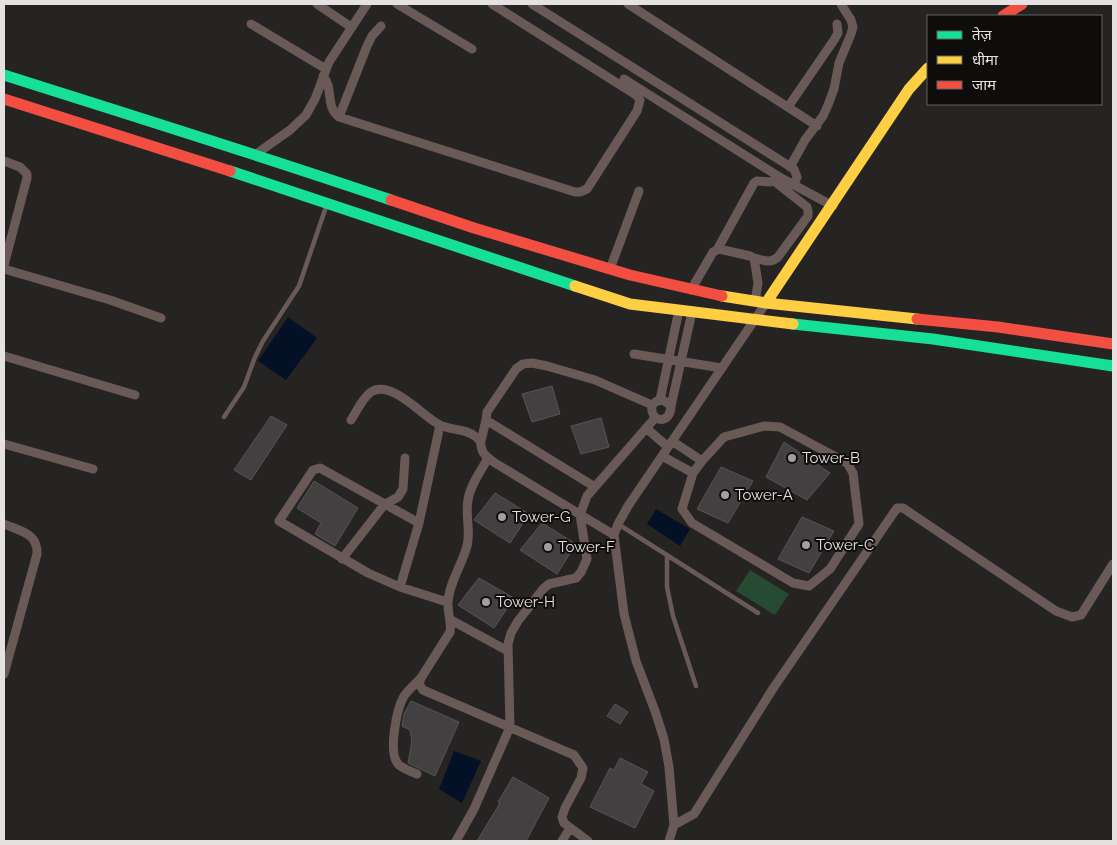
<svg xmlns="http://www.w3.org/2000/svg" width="1117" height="845" viewBox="0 0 1117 845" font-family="Raleway,'Noto Sans Devanagari',sans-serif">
<rect width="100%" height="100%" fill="#262423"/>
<path fill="#274a33" d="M750,570L789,594L775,615L736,591Z"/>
<path fill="#031026" d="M288,317L317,338L286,380L258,361Z
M656,509L690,529L680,546L647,524Z
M454,751L481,761L462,803L439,789Z"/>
<path fill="#424040" stroke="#565454" d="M552,386L560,414L532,422L522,394Z
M271,416L287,425L251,480L234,470Z
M601,418L609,447L581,454L571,426Z
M784,442L830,473L807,500L766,477Z
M721,467L753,481L728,523L697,509Z
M314,481L358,508L335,546L315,534L321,523L297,508Z
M495,493L529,514L510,543L474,520Z
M802,517L834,531L809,573L778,559Z
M542,523L576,544L557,574L520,550Z
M479,578L514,598L494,628L458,605Z
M411,701L459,722L435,776L408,763L412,741L410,730L402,726L404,714Z
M615,704L628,712L620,724L607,716Z
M620,758L648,772L641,784L654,791L635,828L590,807L610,768L614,770Z
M513,777L549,798L526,841H477L500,803L498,802Z"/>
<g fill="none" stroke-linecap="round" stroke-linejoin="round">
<path stroke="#6a5a57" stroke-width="4.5" d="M224,417L244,387L255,357L263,341L299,286L327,204
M618,524L758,613
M667,555V587L673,616L696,686"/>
<path stroke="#6a5a57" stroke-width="9" d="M317,4L351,27
M397,4L472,49
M532,4L794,169L797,177L794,185
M628,4L817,126
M251,24L326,69
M323,76C334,88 325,107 339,117L575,192H580L587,189L637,111L640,100L636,95L492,4
M624,79L781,178L833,206
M788,107L834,40L838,33L837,24
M339,117L367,46L372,36L381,26
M256,154L290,130L306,115L315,99L329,62L367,4
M4,161L20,167L27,174V178L4,265
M790,167L805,140L823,116L828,105L834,89L839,63L851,34L853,27L851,20L841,4
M717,250L754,183L757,181L770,182L778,179
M754,258C763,260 770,264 778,257L808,216V211L807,207L774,181
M4,269L110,300L161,318
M610,269L639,191
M691,290L713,252L719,249L750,256L754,258L758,283L755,302
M634,354L722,368
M4,356L135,395
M660,400L679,310
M671,406L663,400L657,401L652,405C649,423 671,425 671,406L692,312
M351,420C357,411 363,397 371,392C392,379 423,417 440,425C452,431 466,428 476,437C482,441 480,444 482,450C484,456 491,460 495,463L614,535
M646,428L668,447
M481,441L486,420
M672,441L702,461
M4,444L93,469
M662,456L693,473L682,509L692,523L793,583L809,586L830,569L859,524L853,473L847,463L780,427L764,426L724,437L702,461L693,473
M488,458C481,471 470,485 468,500C465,515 471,531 467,546C462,565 449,583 448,602C447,612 452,622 450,632L421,678L419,684L423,690L574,755L583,768L581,778L565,808L562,817L564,823L588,841
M595,487L486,420L487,412L516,369L523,364L532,363L547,366L595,380L652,405
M419,523L440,425
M4,524C20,531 38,533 37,554L4,674
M342,559L384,505L398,497L403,489L405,458
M400,587L419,523L320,468L313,470L279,521L368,573L400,587L447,602
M451,620L508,651
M417,774C412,772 404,769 399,765C387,754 397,708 404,696C409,689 415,684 421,678
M674,825L694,814L774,687L897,508H903L1056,611L1072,617L1081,615L1113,564
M456,841L474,809L510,727L508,644L511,633L518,621L543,589L549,584L576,578L581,572L587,559L580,515L587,496L655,418
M562,841L570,828
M669,841L674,825L669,767L664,739L655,711L636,661L624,614L614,535L618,524L628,506L766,303"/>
<path stroke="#16e098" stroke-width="11" d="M4,75C133,116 262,156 391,200
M230,171L575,286
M793,324L933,339L1113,366"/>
<path stroke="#ffcf43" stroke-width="11" d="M575,286L630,304L793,324
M722,296L766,303L917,319
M766,303L909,89L928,68"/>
<path stroke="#f24e42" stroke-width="11" d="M1003,16L1022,4
M4,99L230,171
M391,200L474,228L630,275L722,296
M917,319L998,327L1113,344"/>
</g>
<g fill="#a29f9e" stroke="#0f0d0c" stroke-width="2">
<circle cx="792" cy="458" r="5"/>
<circle cx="725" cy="495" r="5"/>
<circle cx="502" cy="517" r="5"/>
<circle cx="806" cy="545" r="5"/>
<circle cx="548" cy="547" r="5"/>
<circle cx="486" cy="602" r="5"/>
</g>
<g text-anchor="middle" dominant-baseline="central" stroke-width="4" stroke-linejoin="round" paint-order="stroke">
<g font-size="15" fill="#e4e1e0" stroke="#0f0d0c" text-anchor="start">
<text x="802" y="458">Tower-B</text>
<text x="735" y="495">Tower-A</text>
<text x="512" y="517">Tower-G</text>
<text x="816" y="545">Tower-C</text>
<text x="558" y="547">Tower-F</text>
<text x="496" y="602">Tower-H</text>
</g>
</g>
<rect width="1117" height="845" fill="none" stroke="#e4e1e0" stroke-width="10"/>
<rect x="927" y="15" width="175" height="90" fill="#0f0d0c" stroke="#646261"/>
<rect x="937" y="31" width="25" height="8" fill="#16e098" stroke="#646261"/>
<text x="972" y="40" font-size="15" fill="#e4e1e0">तेज़</text>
<rect x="937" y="56" width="25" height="8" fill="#ffcf43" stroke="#646261"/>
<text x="972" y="65" font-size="15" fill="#e4e1e0">धीमा</text>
<rect x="937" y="81" width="25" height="8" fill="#f24e42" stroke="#646261"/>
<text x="972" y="90" font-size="15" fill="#e4e1e0">जाम</text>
</svg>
